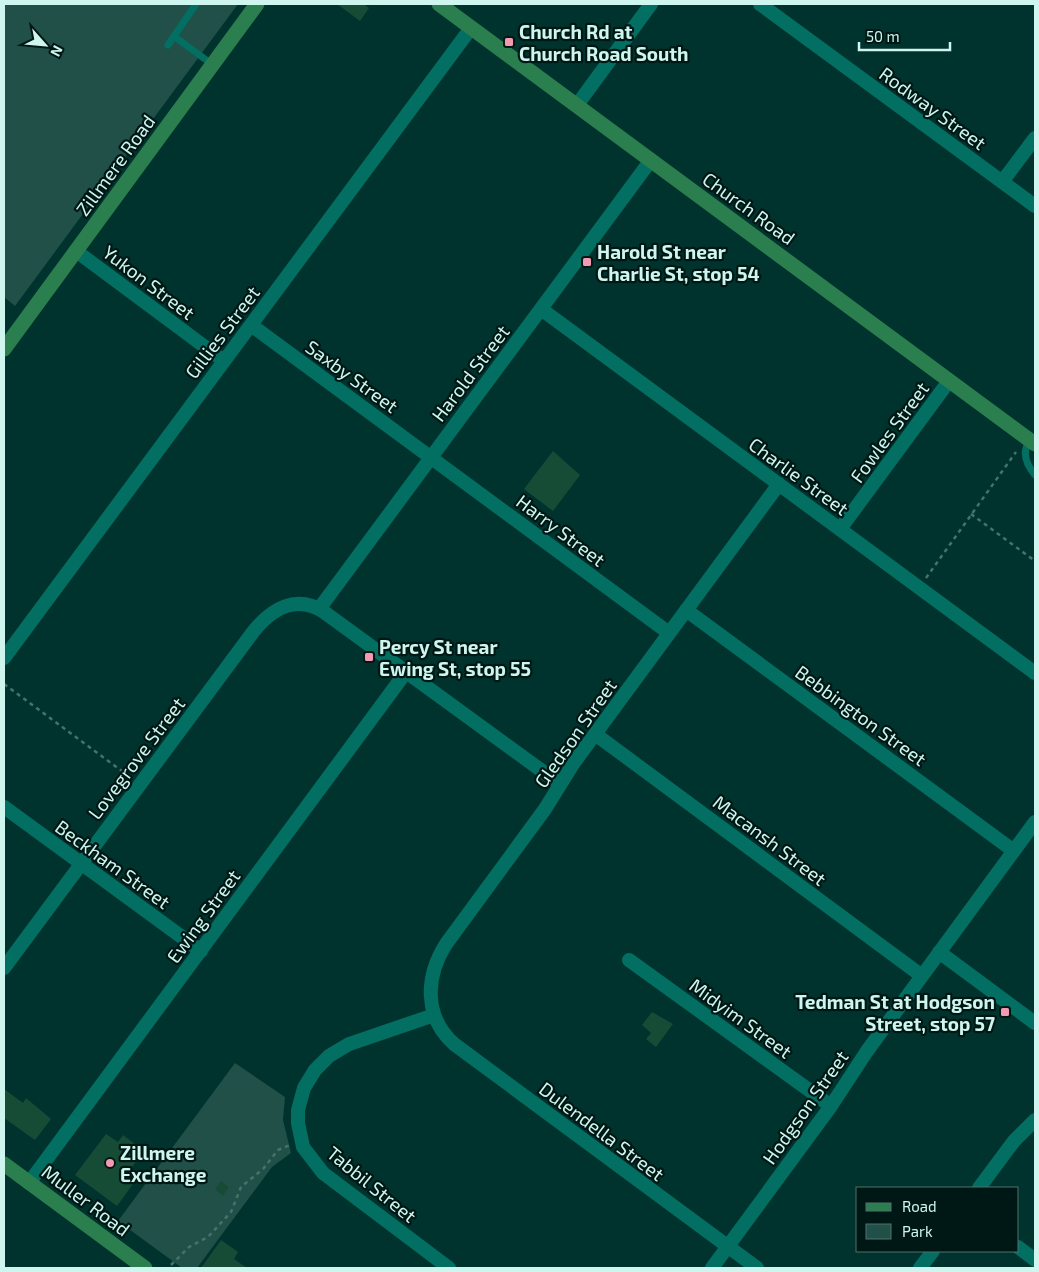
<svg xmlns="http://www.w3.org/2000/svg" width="1039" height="1272" viewBox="0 0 1039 1272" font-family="'Exo 2',sans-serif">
<rect width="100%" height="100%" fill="#00332d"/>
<path fill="#215049" d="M4,4H238L15,306L4,297Z
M235,1063L285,1097L283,1120L291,1153L272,1167L197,1268H182L118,1221Z"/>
<path fill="#164c36" d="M337,4H364L369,8L360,21Z
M553,451L580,475L553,511L524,489Z
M652,1012L673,1024L656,1047L646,1039L651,1033L642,1025Z
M4,1089L23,1103L26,1098L51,1119L35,1140L4,1118Z
M106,1134L118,1142L123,1135L144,1151L124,1178L133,1184L117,1206L75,1175Z
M221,1181L229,1187L223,1196L215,1189Z
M221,1240L238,1252L234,1259L247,1268H201Z"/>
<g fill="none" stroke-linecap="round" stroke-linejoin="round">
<path stroke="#44736d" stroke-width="2.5" stroke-dasharray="4 4" stroke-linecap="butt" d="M971,514L1035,561
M926,578L1016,452
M4,684L130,777
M171,1265L189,1247L208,1237L231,1212L241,1187L263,1169L278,1150L290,1145"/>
<path stroke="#036e62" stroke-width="7" d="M175,37L213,65
M168,45L196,4
M1030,440C1021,452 1026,464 1035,475"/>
<path stroke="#036e62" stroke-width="14" d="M760,4L1035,206
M577,105L651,4
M1002,182L1035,138
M76,251L224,361
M541,309L1035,673
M251,325L669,633
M840,529L949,381
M319,609L651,160
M686,610L1014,851
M4,658L471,28
M595,734L922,976
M4,807L201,951
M939,952L1035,1023
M629,960L831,1106
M4,968L253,632C272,608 296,594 324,612L560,784
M434,1015L349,1044L329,1056L315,1070L304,1088L298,1110V1123L303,1147L323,1173L449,1268
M29,1183L406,672
M979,1188L1014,1141L1035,1120
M1018,1247L1035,1260
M712,1268L831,1106L867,1051L1035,822
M757,1268L454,1044C424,1017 425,977 446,944L545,809L573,764L779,484
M920,1268L933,1251"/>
<path stroke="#2b7e4e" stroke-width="15" d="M439,4L1035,444
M4,349L257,4
M4,1164L145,1268"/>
</g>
<g fill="#f19ab1" stroke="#001815" stroke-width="2">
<rect x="504" y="37" width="10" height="10" rx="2.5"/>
<rect x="582" y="257" width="10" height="10" rx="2.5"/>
<rect x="364" y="652" width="10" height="10" rx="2.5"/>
<rect x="1000" y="1007" width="10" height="10" rx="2.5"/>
<circle cx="110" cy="1163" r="5"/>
</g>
<g text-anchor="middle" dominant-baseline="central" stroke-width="4.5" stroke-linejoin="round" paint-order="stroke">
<g font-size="19" font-weight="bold" fill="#cef6ee" stroke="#001815" text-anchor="start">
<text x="519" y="31">Church Rd at<tspan x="519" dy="22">Church Road South</tspan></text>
<text x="597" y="251">Harold St near<tspan x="597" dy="22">Charlie St, stop 54</tspan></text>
<text x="379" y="646">Percy St near<tspan x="379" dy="22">Ewing St, stop 55</tspan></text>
<text x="995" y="1001" text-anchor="end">Tedman St at Hodgson<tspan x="995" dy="22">Street, stop 57</tspan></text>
<text x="120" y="1152">Zillmere<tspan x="120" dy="22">Exchange</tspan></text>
</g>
<g font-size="19" fill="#cef6ee" stroke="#001815">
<text transform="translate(933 108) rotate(36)">Rodway Street</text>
<text transform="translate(115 165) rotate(-54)">Zillmere Road</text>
<text transform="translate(749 208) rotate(36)">Church Road</text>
<text transform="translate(149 282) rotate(37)">Yukon Street</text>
<text transform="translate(222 332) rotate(-53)">Gillies Street</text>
<text transform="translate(470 373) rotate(-53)">Harold Street</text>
<text transform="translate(352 376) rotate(36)">Saxby Street</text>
<text transform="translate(889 432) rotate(-54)">Fowles Street</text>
<text transform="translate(799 476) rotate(36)">Charlie Street</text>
<text transform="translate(561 530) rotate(37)">Harry Street</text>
<text transform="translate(861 715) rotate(36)">Bebbington Street</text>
<text transform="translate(575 733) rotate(-55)">Gledson Street</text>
<text transform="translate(136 758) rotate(-53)">Lovegrove Street</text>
<text transform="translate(770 840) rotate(37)">Macansh Street</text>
<text transform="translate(113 864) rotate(36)">Beckham Street</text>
<text transform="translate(203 916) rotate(-54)">Ewing Street</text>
<text transform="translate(741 1018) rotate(36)">Midyim Street</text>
<text transform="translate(805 1107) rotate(-55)">Hodgson Street</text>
<text transform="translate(602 1131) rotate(37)">Dulendella Street</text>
<text transform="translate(372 1184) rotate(39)">Tabbil Street</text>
<text transform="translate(86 1200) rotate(37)">Muller Road</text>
</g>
</g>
<rect width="1039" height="1272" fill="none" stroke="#cef6ee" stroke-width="10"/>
<rect x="856" y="1187" width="162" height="65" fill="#001815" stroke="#52716c"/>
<rect x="866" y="1203" width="25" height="8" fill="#2b7e4e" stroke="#52716c"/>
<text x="902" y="1212" font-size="15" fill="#cef6ee">Road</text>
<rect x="866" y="1224" width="25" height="15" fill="#215049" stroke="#52716c"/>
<text x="902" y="1237" font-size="15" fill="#cef6ee">Park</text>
<g transform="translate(45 45) rotate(117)" stroke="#001815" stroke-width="4" paint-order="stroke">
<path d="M0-4L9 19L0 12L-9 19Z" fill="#cef6ee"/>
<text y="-8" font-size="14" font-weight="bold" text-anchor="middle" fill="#cef6ee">N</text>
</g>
<path d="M859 42v8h91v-8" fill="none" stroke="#cef6ee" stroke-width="2.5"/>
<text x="866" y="42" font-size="15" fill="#cef6ee" stroke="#001815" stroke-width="4" paint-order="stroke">50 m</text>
</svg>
